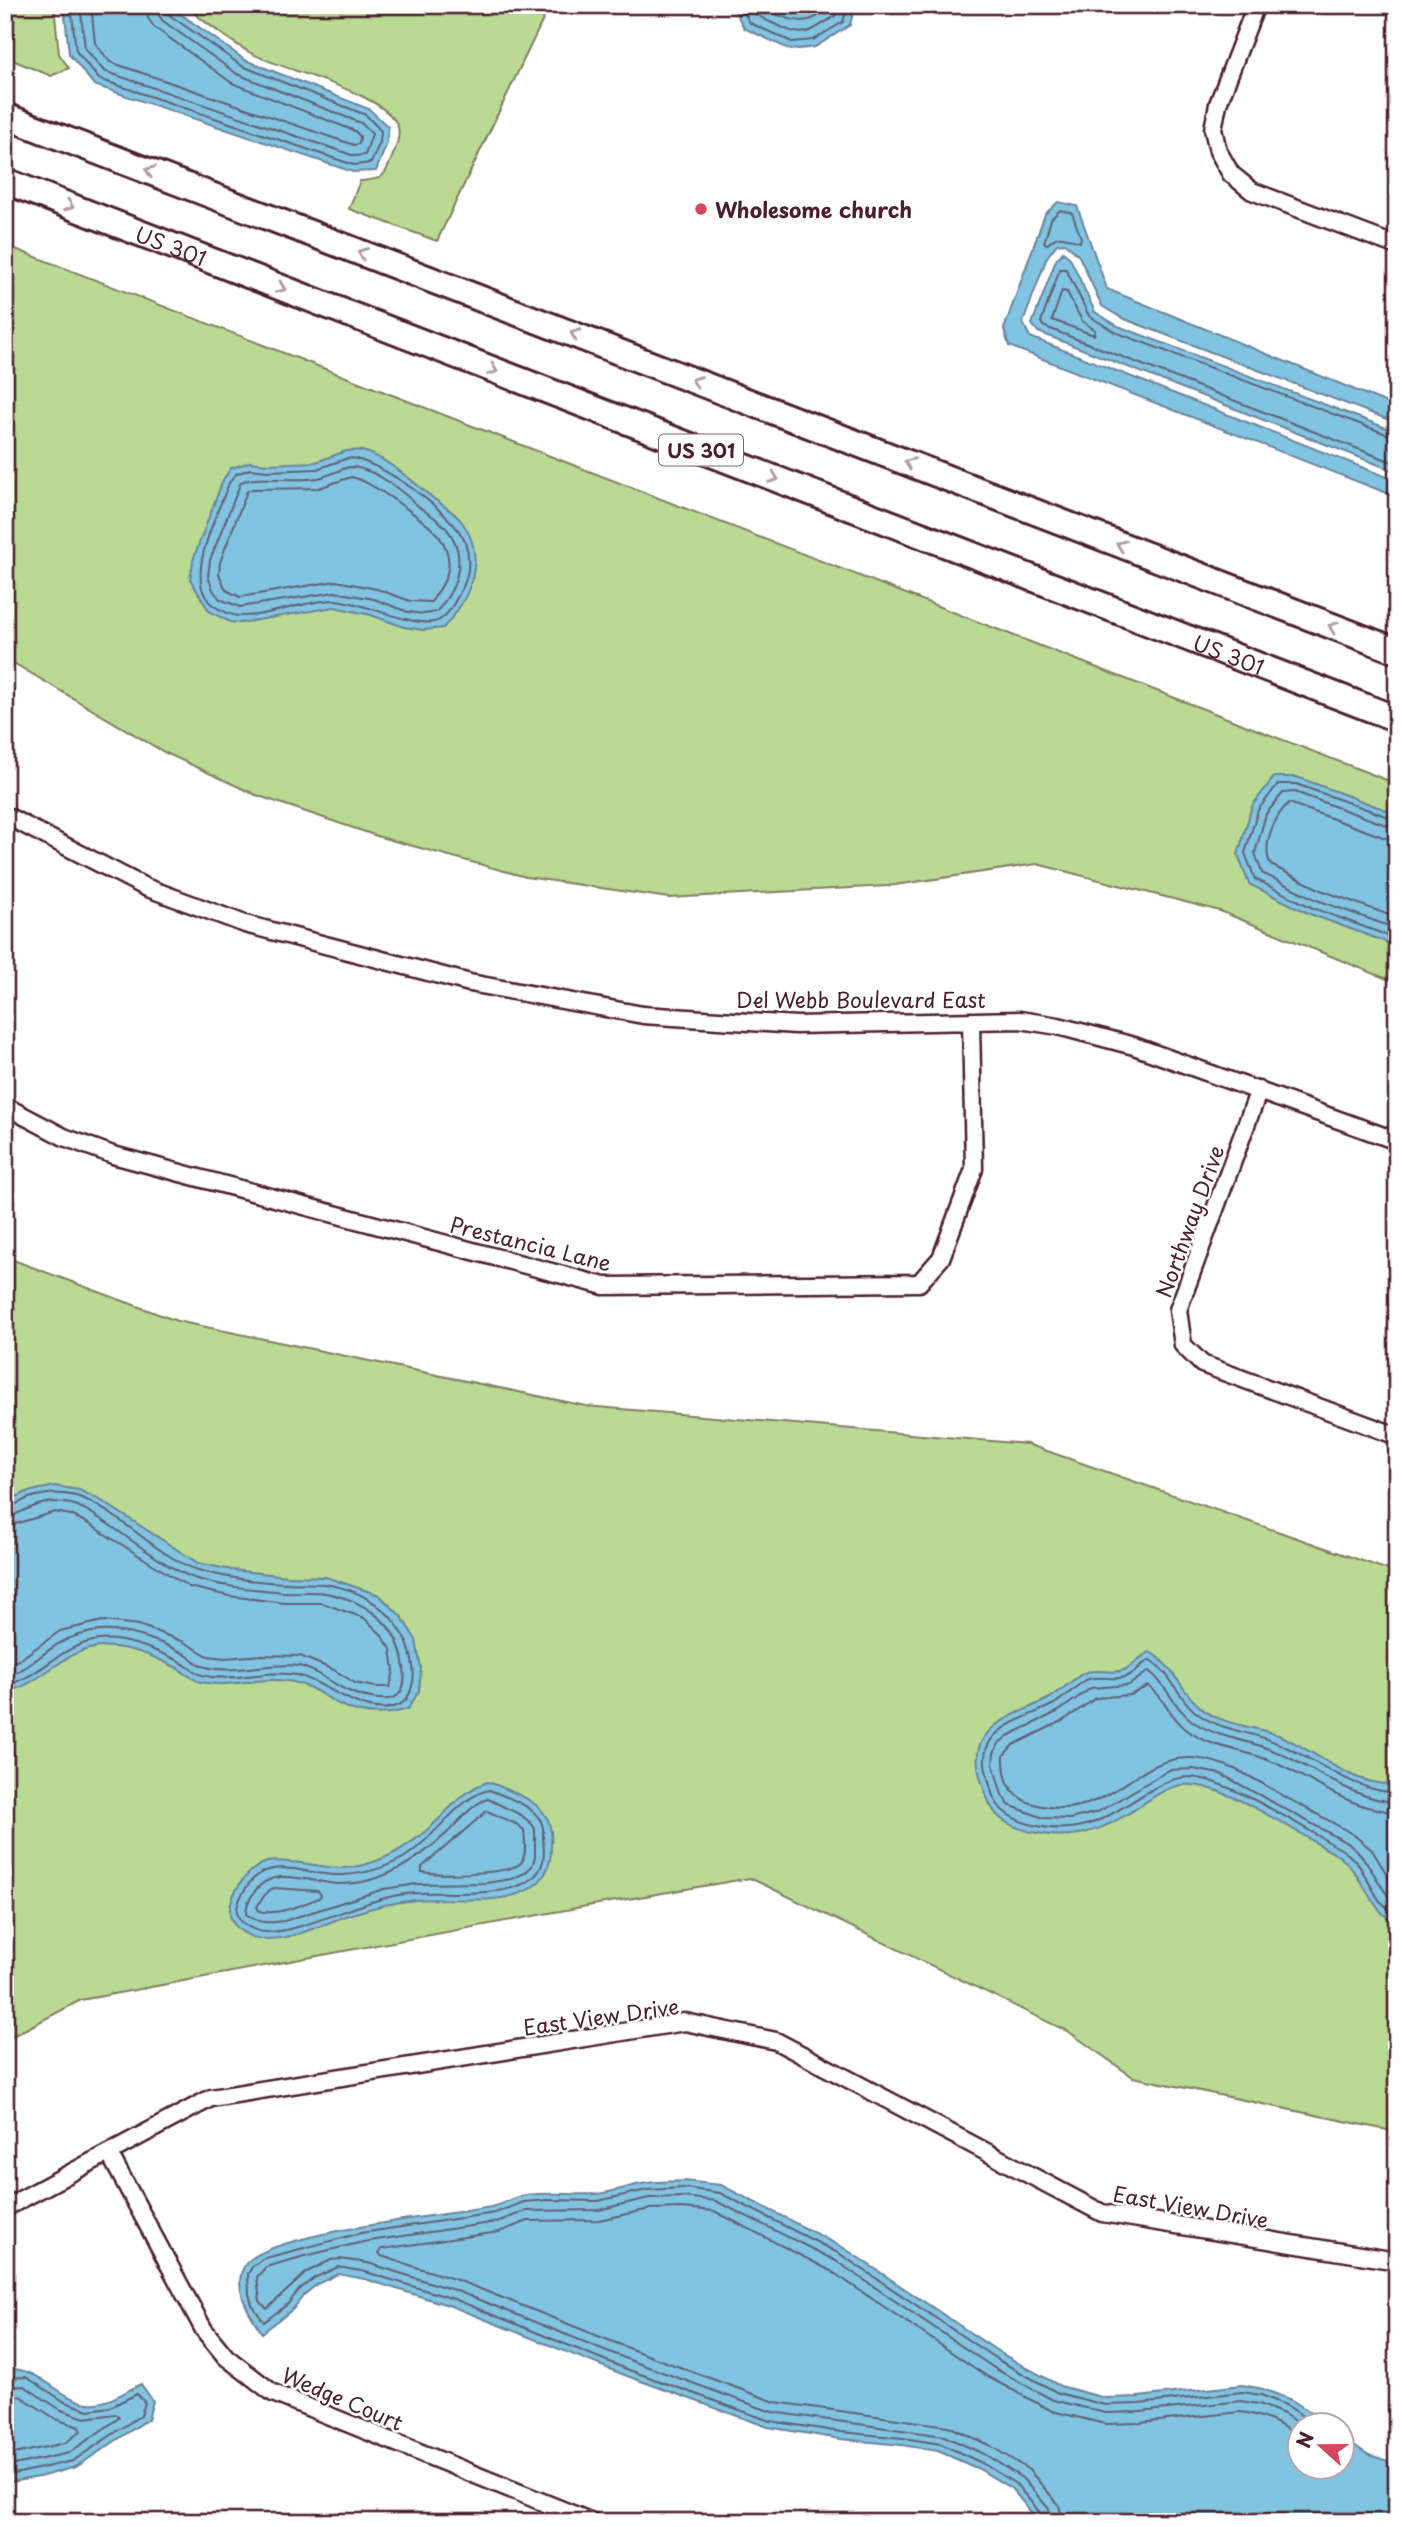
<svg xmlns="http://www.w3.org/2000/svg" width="1402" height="2527" viewBox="0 0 1402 2527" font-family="'Playpen Sans',sans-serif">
<rect width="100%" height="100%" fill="#fff"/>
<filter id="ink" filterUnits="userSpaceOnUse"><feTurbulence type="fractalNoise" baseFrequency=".0143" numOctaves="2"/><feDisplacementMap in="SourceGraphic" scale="14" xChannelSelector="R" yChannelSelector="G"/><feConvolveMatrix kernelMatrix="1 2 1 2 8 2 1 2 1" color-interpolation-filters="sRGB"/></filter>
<g filter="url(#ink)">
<path fill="#b9da93" stroke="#827c5f" stroke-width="2" d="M5,5H54L59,54L69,68L51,76L5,57Z
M183,5H550L437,241L349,209L360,181C381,179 383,180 391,160C395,150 402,134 397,124C378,89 284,72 249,52C226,39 205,21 183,5Z
M5,245L1397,784V983L1220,911L1037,864L888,886L669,898L526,877L380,837L256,795L164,752L5,658Z
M5,1257L177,1321L586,1406L1027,1444L1397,1573V2132L1133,2077L1069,2032L750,1878L587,1906L81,2000L5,2040Z"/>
<path fill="#81c4e2" stroke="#6b8299" stroke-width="2" d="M64,5H168L245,60L369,109L388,127L387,143L376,171L353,172L94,85L69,54Z
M732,5H855L850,25L815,47L791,50L744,28Z
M1058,202L1077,206L1107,289L1397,407V423L1122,318L1102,306L1079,256L1065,243L1057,244L1047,257L1023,323L1030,337L1397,481V497L1009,346L1004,329L1045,214Z
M1063,252L1070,258L1095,312L1118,326L1397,432V472L1038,332L1032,324L1056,260Z
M346,451C351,451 357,450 362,451C384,456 412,480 429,495C440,504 453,510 462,522C488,558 470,599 443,628L423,630L404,627L371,615L334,607L240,623L230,622L209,611L190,579L194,557L203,533L223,480L231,468L250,462L268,464L316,462Z
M1274,777H1297L1397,814V946L1310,914L1249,884L1238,855L1252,806Z
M55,1486L79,1490L102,1501L198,1563L232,1570L287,1576L326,1577L379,1595L401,1616L416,1640L421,1669L419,1691L408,1709C388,1715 365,1716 345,1707C328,1700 315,1687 297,1683C266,1674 232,1689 201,1682C191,1679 182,1670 173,1666C153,1656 124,1645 101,1647C61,1650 44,1684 5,1692V1502L27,1492Z
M1150,1652C1173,1665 1181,1691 1201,1708C1221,1725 1254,1726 1278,1735C1306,1746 1331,1768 1359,1778C1371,1783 1385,1784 1397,1786V1924C1368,1909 1365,1876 1339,1856C1302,1836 1232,1788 1192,1785C1167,1782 1147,1803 1126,1815C1110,1825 1091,1833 1072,1835C1049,1837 1007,1831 994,1811C986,1800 984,1789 980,1776C966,1726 1013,1717 1048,1699C1060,1693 1076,1675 1087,1672C1099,1669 1113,1674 1124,1670C1130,1668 1140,1656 1150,1652Z
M488,1782C509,1790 546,1802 550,1827C552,1833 551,1841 551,1848C551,1862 547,1876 535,1885C507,1908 450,1896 416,1900C393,1902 370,1908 349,1915C323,1924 295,1939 267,1939C252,1940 228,1928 230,1910C231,1891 248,1868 267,1862C273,1860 281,1862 288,1862C306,1862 323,1868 341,1868C379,1867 411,1846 438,1820C453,1805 467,1788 488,1782Z
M684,2181L721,2185L844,2248L1002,2354L1060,2386L1105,2398L1138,2397L1242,2385L1263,2389L1291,2400L1317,2416L1328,2425L1300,2426V2468H1342L1343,2438L1369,2455L1397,2464V2522H1039L1012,2489L979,2469L938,2451L902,2445L840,2439L768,2427L627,2376L451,2306L365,2279L338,2274L317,2284L304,2295L293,2309L262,2333C250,2314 231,2288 245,2265C265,2233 448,2215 491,2207C503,2204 514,2197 526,2195C549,2192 572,2195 595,2194C613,2193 630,2185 647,2183C659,2181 672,2182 684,2181Z
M14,2369C44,2372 61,2400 89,2403C107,2405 126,2391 141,2384L153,2401L148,2419L76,2467L39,2477L5,2483V2372Z"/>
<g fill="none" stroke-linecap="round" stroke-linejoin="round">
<path stroke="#606174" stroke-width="2" d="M71,5L76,51L99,79L354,165L371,163L380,142L381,131L366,115L242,66L168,14L165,5
M80,5L85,48L104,71L355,156L365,155L372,134L361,123L237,74L163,21L158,14L156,5
M91,5L95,43L110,62L354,145L359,144L360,137L355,131L232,83L154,27L148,18L146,5
M740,5L750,23L792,42L813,40L843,22L848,5
M750,5C756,16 760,17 770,22C804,38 804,36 835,16L839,5
M762,5C781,20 813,31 828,5
M1060,210L1072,213L1081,238L1080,242C1066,239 1060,231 1048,244L1044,243L1051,219Z
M1062,291L1067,292L1082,321L1095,330L1094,335L1052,320Z
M1397,438L1115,332L1089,316L1066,269H1060L1041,322L1043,326L1397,464
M348,458C377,458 455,514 465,542C472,562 468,581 457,598C453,605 448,615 441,619C422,633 360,600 334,600C302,601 270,617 239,616C232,616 226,612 219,609C177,588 218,514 229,483L236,474L250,469L268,471L317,469Z
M349,467C373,467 401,490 418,506C425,512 433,516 440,522C469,548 461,585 436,612L424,614L408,612L374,599L335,592L240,607L220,599L213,590L208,576L210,560L241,482C259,475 295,482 318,478C328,476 339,470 349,467Z
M351,477C368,479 430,523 440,538C445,544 447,550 448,558C451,574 440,589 431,602L410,601L377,589L336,581L240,597L226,590L219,574L220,562L247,491L253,489L319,488Z
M1397,820L1296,784H1278L1258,810L1245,853L1255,879L1313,908L1397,939
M1397,829L1295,792L1283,793L1266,814L1255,853L1262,873L1317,900L1397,929
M1397,840L1386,838L1289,803C1274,816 1261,847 1271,865L1321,890L1397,918
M5,1508C14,1507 21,1501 29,1498C44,1493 61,1492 76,1496C117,1509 157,1557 198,1570C226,1578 258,1582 287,1583C299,1584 311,1583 324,1584C369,1590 407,1620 413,1666C415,1678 412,1697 401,1704C367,1722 327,1682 297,1675C266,1669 233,1683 202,1675C193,1672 184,1663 175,1659C153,1649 123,1637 99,1640C57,1646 43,1677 5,1685
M5,1517C15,1516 21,1511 30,1508C43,1502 57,1501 71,1504C85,1507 97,1517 108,1524C132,1540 167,1568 194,1578C221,1587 253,1589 283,1592C296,1593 311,1591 325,1593C363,1600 396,1621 403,1661C405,1671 407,1688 397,1696C388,1703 361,1697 351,1692C333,1685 318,1670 299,1666C269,1661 230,1676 203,1666C195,1663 189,1656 181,1652C158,1640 125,1629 99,1631C89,1632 73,1636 64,1641C42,1651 29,1671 5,1676
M5,1527L55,1512L71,1515L89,1524L189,1587L229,1596L285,1603H322L364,1618L380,1633L391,1649L394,1670L390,1687H375L355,1683L334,1670L300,1656L262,1655L225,1658L208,1656L184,1642L139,1625L103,1621L60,1631L19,1660L5,1665
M489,1790C504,1796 529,1804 539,1818C544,1824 543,1831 543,1838C544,1849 545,1860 540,1869C523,1901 450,1891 420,1893C406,1893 391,1896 378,1900C349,1908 294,1933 267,1932C254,1932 236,1923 237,1909C238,1900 243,1892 248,1885C271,1853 310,1877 342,1875C362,1874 385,1868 403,1858C429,1844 462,1794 489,1790Z
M1397,1793C1351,1790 1318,1760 1277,1743C1253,1732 1224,1731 1201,1716C1179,1702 1172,1673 1150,1660C1140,1664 1137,1672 1128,1676C1116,1682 1098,1674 1086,1680C1074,1687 1064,1699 1052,1705C1021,1721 974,1729 987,1774C990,1784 991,1795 997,1804C1011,1824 1047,1830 1070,1828C1117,1824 1154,1775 1191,1777C1230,1780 1307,1830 1344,1851L1357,1862L1379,1900L1397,1917
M488,1799L521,1815L532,1824L535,1829V1857L532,1866L525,1873L511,1879L486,1883L417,1884L384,1889L284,1921C269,1923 258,1924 246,1914C246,1906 248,1901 253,1894C272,1864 308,1882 337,1884C347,1884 360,1883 370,1880C400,1872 424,1854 447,1833C459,1822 472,1803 488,1799Z
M1397,1802C1349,1799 1315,1767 1272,1750C1247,1740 1219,1738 1195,1723C1175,1710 1167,1685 1149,1671L1129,1685L1091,1688L1059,1711L1008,1736L999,1743L994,1753L993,1764L1002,1795L1009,1805L1044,1818L1070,1819L1098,1812L1169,1770L1193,1769L1221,1774L1349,1844C1372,1862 1377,1886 1397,1907
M487,1811L516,1824L524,1830C525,1839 527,1855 521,1863C509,1875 439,1875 422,1872V1867Z
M1397,1812C1347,1810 1312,1777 1268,1760C1242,1749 1210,1748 1187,1730C1171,1718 1164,1698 1148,1686L1130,1695L1096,1698L1064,1720L1013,1745L1004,1755C1003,1779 1010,1798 1034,1804C1110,1825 1132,1755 1192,1758C1228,1760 1259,1782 1289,1799C1311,1811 1333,1822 1354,1835L1372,1850L1397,1891
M274,1888L318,1891L321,1895L319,1898C301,1905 278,1916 259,1911L257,1907C261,1900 266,1891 274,1888Z
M5,2378L26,2377L65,2402L89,2410L110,2407L137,2394L145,2403L141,2415L73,2461L5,2476
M5,2387L24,2386L61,2410L85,2418L116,2414L119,2418L69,2453L5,2467
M5,2397L20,2396L56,2419L79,2427L81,2431L65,2443L5,2456
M1044,2522L1042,2515L1016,2484L982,2463L941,2444L903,2438L841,2432L770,2421L629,2370L454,2299L366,2272L338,2267L314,2278L299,2290L288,2304L264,2322L252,2305L249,2294L248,2274L252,2267L262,2259L361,2233L495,2213L524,2202L549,2200L598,2201L647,2190L684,2188L720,2193L840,2254L998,2360L1058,2393L1105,2405L1139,2404L1242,2392L1261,2395L1288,2406L1317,2426
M1053,2522L1049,2509L1022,2478L986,2455L944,2436L772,2412L632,2361L457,2291L368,2263L340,2259L331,2260L307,2272L267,2309L260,2301L257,2277L266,2267L301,2257L363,2242L497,2222L526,2211L598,2210L649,2198L684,2197L716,2201L836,2261L994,2368L1053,2400L1105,2413L1140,2412L1241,2401L1259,2404L1284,2414L1302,2426
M1063,2522L1059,2505L1029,2470L991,2446L948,2426L775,2402L636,2351L460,2281L381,2256L379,2252L382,2249L499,2232L528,2221L599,2220L650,2209L683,2208L714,2211L831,2271L988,2377L1052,2411L1105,2424L1140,2423L1240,2412C1263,2415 1281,2425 1300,2437"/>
<defs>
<path id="minor" d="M1256,5L1218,104L1213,129L1218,151L1231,174L1252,191L1397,246
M5,815L145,887L245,924L470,983L643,1015L796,1025L1020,1020L1058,1026L1134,1046L1397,1141
M1259,1090L1178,1310L1183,1345L1202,1364L1397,1436
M5,1106L64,1137L113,1155L604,1286L919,1283L941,1258L974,1169L971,1021
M109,2153L204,2330L226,2357L273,2393L592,2522
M5,2208L211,2098L685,2022L776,2041L1102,2213L1397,2261"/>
<g id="primary">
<path d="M5,116L1397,651"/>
<path id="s1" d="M5,181L1397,719"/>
</g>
</defs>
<use href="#minor" stroke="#4a1f2b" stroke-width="21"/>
<use href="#primary" stroke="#4a1f2b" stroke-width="30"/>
<use href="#minor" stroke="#fff" stroke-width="16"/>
<use href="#primary" stroke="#fff" stroke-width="24"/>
</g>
<defs><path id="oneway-chevron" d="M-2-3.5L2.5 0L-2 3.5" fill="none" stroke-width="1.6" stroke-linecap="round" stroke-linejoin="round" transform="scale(1.75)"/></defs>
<g stroke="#ae9aa0">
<use href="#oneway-chevron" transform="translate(150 171) rotate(-159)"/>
<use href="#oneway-chevron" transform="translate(69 206) rotate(21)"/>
<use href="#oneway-chevron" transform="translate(362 253) rotate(-159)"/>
<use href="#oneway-chevron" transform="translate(281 288) rotate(21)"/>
<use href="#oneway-chevron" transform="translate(575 334) rotate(-159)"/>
<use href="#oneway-chevron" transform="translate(493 370) rotate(21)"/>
<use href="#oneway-chevron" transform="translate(696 381) rotate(-159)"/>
<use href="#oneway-chevron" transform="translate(909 463) rotate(-159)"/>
<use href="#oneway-chevron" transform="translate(774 478) rotate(21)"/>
<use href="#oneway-chevron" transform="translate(1121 545) rotate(-159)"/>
<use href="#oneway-chevron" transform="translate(1333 627) rotate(-159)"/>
</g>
</g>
<circle fill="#d1495b" stroke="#fff" stroke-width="2.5" cx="701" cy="209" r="7"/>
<g text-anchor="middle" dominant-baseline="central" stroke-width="5" stroke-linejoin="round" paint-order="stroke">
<rect fill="#fff" stroke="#80626b" stroke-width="2" x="659" y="434.5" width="84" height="31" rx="5"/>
<g font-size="19" font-weight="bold" fill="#4a1f2b">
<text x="701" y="450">US 301</text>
</g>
<g font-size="21" font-weight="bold" fill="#4a1f2b" stroke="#fff" text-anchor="start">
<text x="715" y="209">Wholesome church</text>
</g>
<g font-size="21" fill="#4a1f2b" stroke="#fff">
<text stroke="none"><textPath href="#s1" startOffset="178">US 301</textPath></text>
<text stroke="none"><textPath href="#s1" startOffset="1312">US 301</textPath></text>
<text x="861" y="999">Del Webb Boulevard East</text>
<text transform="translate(1189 1221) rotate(-70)">Northway Drive</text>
<text transform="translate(531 1243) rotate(14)">Prestancia Lane</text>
<text transform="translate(601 2016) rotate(-8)">East View Drive</text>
<text transform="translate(1191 2206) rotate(10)">East View Drive</text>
<text transform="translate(343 2398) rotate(23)">Wedge Court</text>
</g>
</g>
<rect width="1402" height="2527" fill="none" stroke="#fff" stroke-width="28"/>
<rect x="14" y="14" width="1374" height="2499" fill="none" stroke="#4a1f2b" stroke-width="2.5" filter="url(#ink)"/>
<g transform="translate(1321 2446) rotate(291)"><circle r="33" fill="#ffffff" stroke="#b7a5aa" stroke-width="2"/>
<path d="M0-5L12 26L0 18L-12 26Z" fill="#d1495b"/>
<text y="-10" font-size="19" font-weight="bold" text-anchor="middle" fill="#4a1f2b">N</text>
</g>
</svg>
